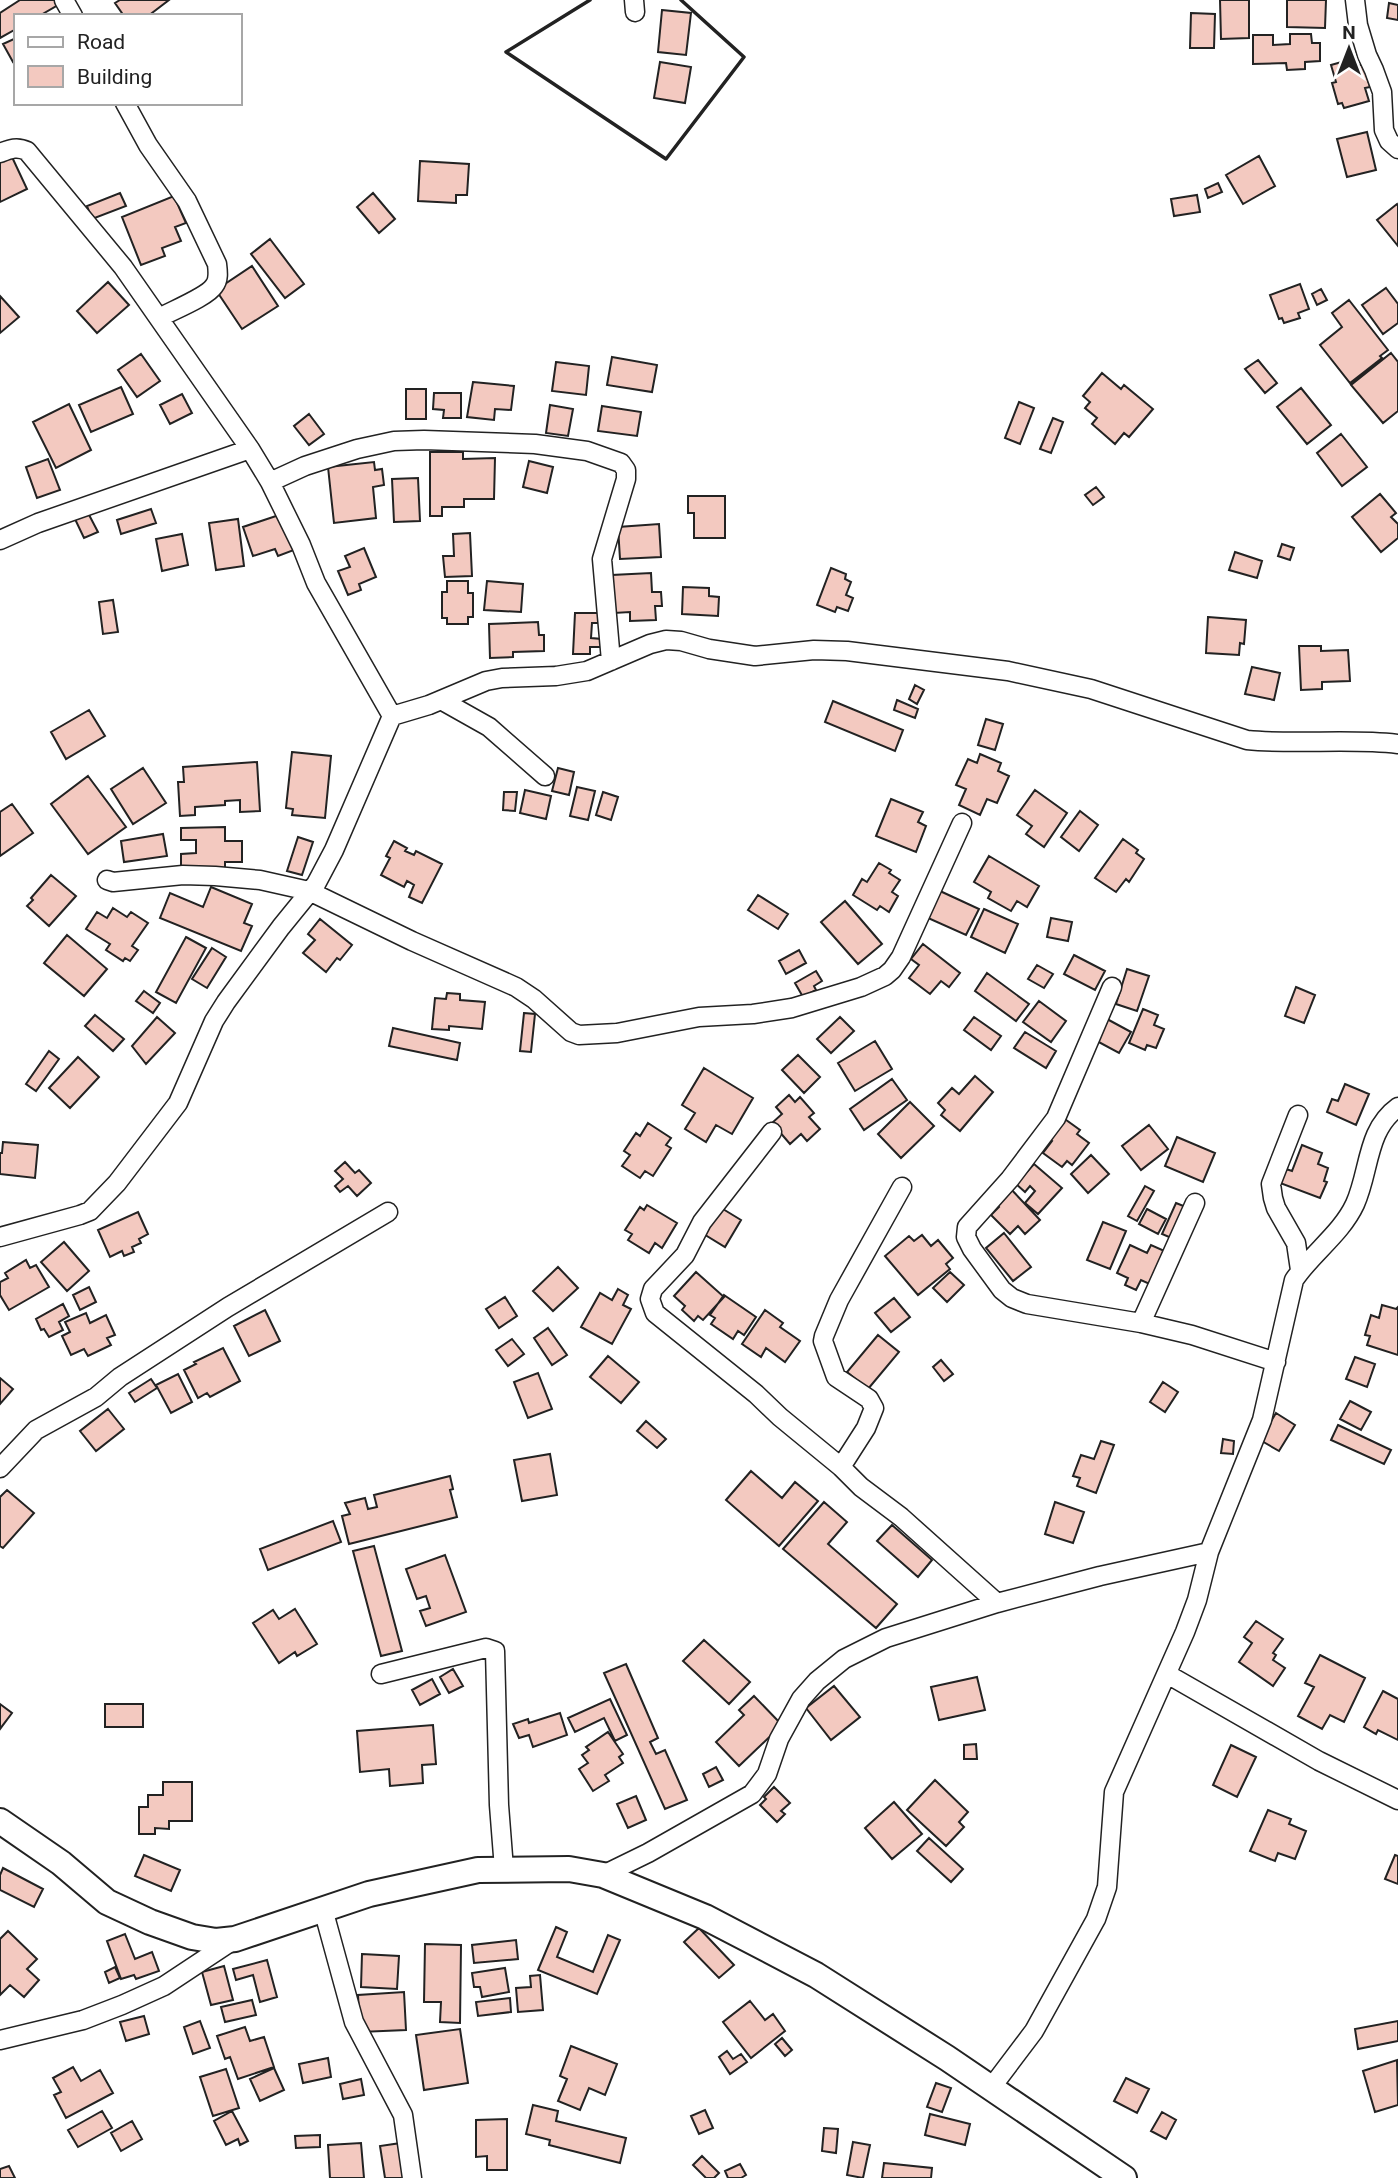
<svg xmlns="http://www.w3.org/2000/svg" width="1398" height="2178" viewBox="0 0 1398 2178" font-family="Roboto,sans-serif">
<rect width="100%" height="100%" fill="#fff"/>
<path fill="#f3c9c0" stroke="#222" stroke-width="2" d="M20,0H56L58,5L39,16H16V29L0,38V13Z
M120,0H169L148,16H124L115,3Z
M1220,0H1249V38L1221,39Z
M1287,0H1326L1325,28L1287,27Z
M1389,3L1398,5V20L1387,18Z
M662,10L691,13L686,55L658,52Z
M1191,13L1215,14L1214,48H1190Z
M1290,34H1311L1312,43H1320V61L1305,62V69L1287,70L1286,63L1253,64V35H1273V45L1290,44Z
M16,38V60L13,62L3,44Z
M1356,58L1358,66L1363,64L1370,87L1365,88L1369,101L1344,108L1342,103L1338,104L1332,83L1336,82L1331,65Z
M660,62L691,67L685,103L654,98Z
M1367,132L1376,170L1347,177L1337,139Z
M1259,156L1275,186L1243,204L1226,175Z
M12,157L27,189L0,202V162Z
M420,161L469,164L467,195H456V203L418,201Z
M1218,183L1222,192L1208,198L1205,189Z
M120,193L126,206L92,219L87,206Z
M373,193L395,219L379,233L357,207Z
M1197,195L1200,212L1174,216L1171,199Z
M174,196L186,223L175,227L181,241L162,248L165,256L141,265L122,217Z
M1397,204L1398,206V246L1377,220Z
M270,239L304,284L285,298L251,254Z
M252,266L278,306L242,329L216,290Z
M108,282L129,305L97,333L77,311Z
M1300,284L1309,309L1298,313L1300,318L1284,323L1282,318L1279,319L1270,295Z
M1386,288L1398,304V323L1383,334L1362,305Z
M1321,289L1327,300L1317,305L1312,294Z
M0,296L19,317L0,333Z
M1349,300L1388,350L1380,356L1382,358L1350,383L1320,345L1342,327L1332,313Z
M1391,353L1398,362V411L1383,423L1351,385Z
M141,354L160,381L137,397L118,370Z
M612,357L657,365L652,392L607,385Z
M1258,360L1277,383L1265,393L1245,369Z
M556,362L589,366L586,395L552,391Z
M1102,373L1121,389L1124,385L1153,409L1129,437L1124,433L1115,444L1092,424L1097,418L1085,408L1090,402L1083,396Z
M473,382L514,386L511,410L495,409L494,420L467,417Z
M121,387L133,414L91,432L79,405Z
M1301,388L1331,425L1307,444L1277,407Z
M406,389H426V419H406Z
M434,393H461V418H443L444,410L433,409Z
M182,394L192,413L170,424L160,405Z
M1019,402L1034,408L1020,444L1005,438Z
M69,404L91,450L56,468L33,422Z
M550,405L573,409L568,436L546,433Z
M602,406L641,412L637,436L598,431Z
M309,414L324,434L309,445L294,426Z
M1053,418L1063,422L1051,453L1040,449Z
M1341,434L1367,467L1342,486L1317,453Z
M430,452H463V459L495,458L494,499H464V507H442V516H430Z
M48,459L60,490L37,498L26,467Z
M529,461L553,467L547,493L523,487Z
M374,462L375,470L382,469L384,485L373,487L376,518L334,523L328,467Z
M418,478L420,521L394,522L392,479Z
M1096,487L1104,497L1093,505L1085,495Z
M1380,494L1396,513L1391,517L1398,524V538L1381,552L1352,517Z
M688,496H725V538H694V513H688Z
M151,509L156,523L121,534L117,520Z
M87,511L98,532L84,538L74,517Z
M282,514L294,550L278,556L275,549L253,556L243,527Z
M238,519L244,566L216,570L209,523Z
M659,524L661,557L620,559L618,527Z
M470,533L472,576L445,577L443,556H454L453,534Z
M182,534L188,565L162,571L156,539Z
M1282,544L1294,548L1290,560L1278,556Z
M364,548L376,577L359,584L361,590L348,595L338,571L350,567L345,556Z
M1235,552L1262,561L1257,578L1229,570Z
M831,568L846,574L845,579L851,582L846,595L853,598L848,611L837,607L835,612L817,605Z
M651,573L652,592H661L662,606H655L656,620L630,621V612L614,613L612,575Z
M447,581H468V593H473V617H468V624H447V618H442V592H447Z
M487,581L523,584L521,612L484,610Z
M683,587L709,588V596L719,597L718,616L682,614Z
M113,600L118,632L103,634L99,602Z
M575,613H599V623H592L591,638L602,639V647H590V654H573Z
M1208,617L1246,620L1244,644L1240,643L1239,655L1206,653Z
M538,622L539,635H544V651L513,652V657L490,658L489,624Z
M1299,646H1321V651L1348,650L1350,681L1322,682V689L1301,690Z
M1252,667L1280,673L1274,700L1245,694Z
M915,685L924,690L917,704L909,699Z
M897,700L918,709L915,718L894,710Z
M833,701L903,730L895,751L825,722Z
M89,710L105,736L66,759L51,732Z
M986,719L1003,724L995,750L978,745Z
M292,752L331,756L325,818L292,815L293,809L286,808Z
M980,754L1001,763L998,771L1009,776L997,803L987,799L980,815L959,805L966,789L956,785L968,759L977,763Z
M257,762L260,811L240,812V800L225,801V805L195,807V815L180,816L178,782H184L183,767Z
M143,768L166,803L133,824L111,789Z
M558,768L574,772L569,795L552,791Z
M88,776L126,827L88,854L51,804Z
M577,787L595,791L588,820L570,816Z
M525,790L551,796L546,819L520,813Z
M1035,790L1067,813L1044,847L1026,834L1032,826L1017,815Z
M504,792H517L515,811L503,810Z
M603,792L618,797L611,820L596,815Z
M891,799L923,812L918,822L926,826L916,852L876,836Z
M12,804L33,833L0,856V812Z
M1080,811L1098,825L1079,851L1061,837Z
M225,827V841H242V862H225V870L181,871V854L196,853V840H181V828Z
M163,834L167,856L124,862L121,841Z
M298,837L313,842L302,875L287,871Z
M1123,839L1138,850L1136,853L1144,859L1129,882L1126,879L1116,892L1095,878Z
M394,841L407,848L405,851L414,855L416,851L442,864L422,903L409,897L414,885L407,881L404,887L381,875L390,858L386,856Z
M989,856L1039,886L1027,907L1017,901L1011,911L988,898L991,892L974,882Z
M879,863L891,870L889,873L900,880L892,892L898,896L889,912L880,906L877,910L853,895L862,879L867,882Z
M51,875L76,896L49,926L27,906L33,900L31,898Z
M211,887L252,904L244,923L252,926L241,951L160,918L170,893L203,907Z
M940,891L979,909L966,935L928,918Z
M758,895L788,914L778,929L748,910Z
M845,901L882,944L858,964L821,922Z
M113,908L127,917L131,912L148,923L132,946L138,950L130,961L125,958L123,961L106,950L110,944L86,929L97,912L107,918Z
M984,909L1018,924L1005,953L971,937Z
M1051,918L1072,922L1068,941L1047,937Z
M320,919L352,945L340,960L337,958L326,972L303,953L315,940L308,934Z
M67,935L107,969L84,996L44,963Z
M186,937L206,948L176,1003L156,992Z
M923,944L960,973L949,987L941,981L930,994L909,978L919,965L911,959Z
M212,948L226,957L207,988L192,979Z
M799,950L806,963L786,974L779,961Z
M1074,955L1105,971L1095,990L1064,974Z
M1037,965L1053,974L1044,988L1028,979Z
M1127,969L1149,976L1137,1011L1116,1004Z
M816,971L822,981L814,986L816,990L803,997L795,983Z
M987,973L1029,1004L1016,1021L975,991Z
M1296,987L1315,995L1304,1023L1285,1016Z
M144,991L160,1003L153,1013L136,1001Z
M447,993L460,994V1000L485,1002L482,1029L449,1026V1030L432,1029L435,998L446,999Z
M1039,1001L1066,1021L1051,1042L1023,1022Z
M1143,1009L1158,1015L1154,1025L1164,1029L1156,1048L1147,1045L1145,1050L1129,1043Z
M524,1013L535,1014L531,1052L520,1051Z
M95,1015L124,1039L113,1051L85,1026Z
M157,1017L175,1033L146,1064L132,1046Z
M840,1017L854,1031L831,1053L817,1039Z
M974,1017L1001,1036L991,1050L964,1030Z
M1107,1019L1131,1032L1119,1053L1095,1040Z
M393,1028L460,1043L457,1060L389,1046Z
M1025,1032L1056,1051L1046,1068L1014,1048Z
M875,1041L892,1069L855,1091L838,1063Z
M49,1051L59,1059L36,1091L26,1084Z
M798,1055L820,1077L804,1093L782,1070Z
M78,1057L99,1077L70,1108L49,1088Z
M704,1068L753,1098L732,1134L716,1125L706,1142L685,1129L695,1113L682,1105Z
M975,1076L993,1092L960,1131L941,1115L945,1110L938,1103L952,1088L959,1094Z
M892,1079L907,1100L864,1130L850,1109Z
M1345,1084L1369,1094L1356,1125L1327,1112L1332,1099L1338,1101Z
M789,1095L795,1102L800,1097L814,1113L809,1117L820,1129L807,1141L801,1134L790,1144L772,1123L782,1114L776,1107Z
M910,1102L934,1126L901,1158L878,1134Z
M1062,1117L1080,1130L1077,1134L1089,1143L1072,1165L1067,1161L1062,1167L1043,1153L1052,1141L1046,1137Z
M648,1123L671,1138L666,1145L671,1148L653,1176L645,1171L640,1178L622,1166L630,1155L624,1151L636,1133L640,1136Z
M1149,1125L1168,1149L1141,1170L1122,1146Z
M1177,1137L1215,1153L1203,1182L1165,1166Z
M3,1142L38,1145L35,1178L0,1174V1153H2Z
M1302,1145L1322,1153L1318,1164L1328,1168L1324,1181L1327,1182L1320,1198L1280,1183L1286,1169L1292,1171Z
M1091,1155L1109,1174L1088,1193L1071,1174Z
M345,1162L355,1173L359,1170L371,1183L357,1196L348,1186L340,1192L335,1186L343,1179L335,1171Z
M1034,1164L1062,1188L1038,1214L1025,1203L1035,1191L1030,1186L1025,1192L1016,1184Z
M1145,1186L1154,1191L1137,1221L1128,1216Z
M1009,1187L1040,1220L1025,1234L1018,1226L1010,1234L991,1215L999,1207L994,1201Z
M1176,1203L1191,1209L1176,1240L1162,1234Z
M647,1205L677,1223L662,1248L655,1243L649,1253L628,1240L632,1234L625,1230L640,1207L644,1210Z
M718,1206L741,1220L725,1247L702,1233Z
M1147,1209L1166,1219L1158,1234L1139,1224Z
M138,1212L148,1234L139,1239L141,1243L132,1247L134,1252L124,1256L122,1251L110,1257L98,1230Z
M1103,1222L1126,1231L1110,1269L1087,1260Z
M1004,1233L1031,1267L1013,1281L986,1248Z
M922,1235L931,1246L938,1240L953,1258L946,1264L950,1269L918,1295L885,1256L909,1236L914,1241Z
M64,1242L89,1271L67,1291L41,1262Z
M1130,1245L1147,1253L1151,1245L1169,1253L1154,1286L1141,1280L1136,1290L1125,1285L1128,1278L1117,1273Z
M26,1260L30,1268L36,1265L49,1287L9,1310L0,1295V1282L8,1278L5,1273Z
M558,1267L578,1288L553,1311L533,1291Z
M696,1272L724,1297L703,1320L698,1316L694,1321L682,1310L685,1306L674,1296Z
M950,1272L964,1285L947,1302L933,1288Z
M89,1287L96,1302L80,1310L73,1295Z
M618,1289L628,1295L623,1305L631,1309L612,1344L581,1327L600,1293L612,1300Z
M724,1295L756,1317L744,1335L738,1331L733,1339L711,1324L715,1318L710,1315Z
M505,1297L517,1316L499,1328L486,1309Z
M894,1298L910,1317L891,1332L875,1313Z
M63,1304L69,1316L59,1322L63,1330L49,1337L44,1329L41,1330L36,1319Z
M1382,1305L1396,1309L1398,1307V1355L1367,1345L1370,1336L1365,1335L1371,1315L1379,1318Z
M265,1310L280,1341L249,1356L234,1326Z
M765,1310L783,1323L780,1327L800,1341L785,1362L766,1348L761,1357L742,1344Z
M86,1313L90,1323L106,1315L115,1335L107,1338L111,1345L88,1356L84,1349L71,1355L62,1336L70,1332L65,1322Z
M548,1328L567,1355L552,1365L534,1338Z
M878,1335L899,1352L868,1389L847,1372Z
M512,1339L524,1354L508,1366L496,1350Z
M223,1348L240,1381L210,1397L207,1393L198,1398L184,1370L196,1364L194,1362Z
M608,1356L639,1382L621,1403L590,1377Z
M1355,1357L1375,1364L1367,1387L1346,1379Z
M941,1360L953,1374L944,1381L933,1367Z
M538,1373L552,1409L528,1418L514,1382Z
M178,1374L192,1402L171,1413L156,1385Z
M0,1378L13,1389L0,1404Z
M151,1379L157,1388L135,1402L129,1393Z
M1163,1382L1178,1392L1165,1412L1150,1402Z
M1350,1401L1371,1412L1361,1430L1340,1419Z
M108,1409L124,1429L96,1451L80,1431Z
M1276,1413L1295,1425L1279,1451L1260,1440Z
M646,1421L666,1439L657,1448L637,1431Z
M1338,1425L1391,1450L1384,1464L1331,1440Z
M1223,1439L1234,1441L1233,1454L1221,1453Z
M1101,1441L1114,1445L1096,1493L1077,1486L1080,1478L1073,1476L1081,1455L1094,1459Z
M550,1454L557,1495L522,1501L514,1460Z
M751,1471L782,1498L795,1482L818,1501L779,1546L726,1500Z
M450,1476L453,1489L450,1490L457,1517L349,1544L342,1516L350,1514L345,1503L365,1498L368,1509L377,1507L374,1495Z
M7,1490L34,1513L3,1548L0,1546V1497Z
M824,1502L847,1522L828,1544L897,1604L876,1628L783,1549Z
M1055,1502L1084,1512L1073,1543L1045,1534Z
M333,1521L341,1542L268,1570L260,1549Z
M892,1525L932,1560L918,1577L877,1541Z
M374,1546L402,1651L381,1656L353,1551Z
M445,1555L466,1612L426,1626L420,1611L430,1608L426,1596L417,1599L406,1569Z
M295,1609L317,1644L297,1656L295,1652L279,1663L253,1623L273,1610L279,1619Z
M1256,1621L1283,1639L1273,1653L1276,1655L1273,1660L1285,1668L1273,1686L1239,1662L1252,1643L1244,1637Z
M704,1640L750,1682L729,1704L683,1661Z
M1320,1655L1365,1678L1344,1722L1330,1715L1322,1729L1298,1716L1314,1687L1305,1683Z
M626,1664L658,1738L650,1742L656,1754L665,1750L687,1800L665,1809L604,1673Z
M453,1669L463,1686L449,1693L440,1677Z
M977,1677L985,1710L939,1720L931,1687Z
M432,1679L440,1694L420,1705L412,1690Z
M834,1686L860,1717L831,1740L806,1708Z
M1383,1691L1398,1699V1740L1378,1730L1376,1734L1364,1727Z
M754,1696L782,1725L739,1766L716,1742L744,1715L739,1710Z
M610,1699L627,1735L615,1741L604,1718L575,1732L568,1718Z
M0,1704L12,1713L0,1729Z
M105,1704H143V1727H105Z
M560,1713L567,1735L533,1747L529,1735L519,1738L513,1724L528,1719L529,1723Z
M433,1725L436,1764L422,1765L423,1783L390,1786L389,1769L360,1772L357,1731Z
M608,1732L623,1754L619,1757L623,1763L605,1775L609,1781L593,1791L579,1769L588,1763L582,1755L589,1750L586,1747Z
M976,1744L977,1759H964V1745Z
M1231,1745L1256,1757L1237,1797L1213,1785Z
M716,1767L723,1780L709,1787L703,1774Z
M935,1780L968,1812L959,1822L964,1827L946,1846L907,1810Z
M163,1782H192V1821H169V1829L155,1828V1834H139V1807H148V1795H163Z
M774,1787L790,1803L781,1811L785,1814L777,1822L760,1805L766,1799L764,1797Z
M636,1796L646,1820L628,1828L617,1804Z
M894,1802L922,1834L892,1859L865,1828Z
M1268,1810L1291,1819L1289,1824L1306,1831L1295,1859L1278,1853L1275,1861L1250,1851Z
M929,1838L963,1869L951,1882L917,1851Z
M144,1855L180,1870L171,1891L135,1876Z
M1395,1855L1398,1856V1884L1385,1879Z
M3,1868L43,1889L34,1907L0,1890V1875Z
M556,1927L567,1932L557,1957L593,1972L608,1935L620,1940L597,1994L538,1970Z
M699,1928L734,1965L719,1978L684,1942Z
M8,1931L37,1959L27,1969L39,1980L24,1997L10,1985L0,1995V1939Z
M125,1934L135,1959L152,1952L159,1971L136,1979L134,1975L121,1979L107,1941Z
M516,1940L518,1959L474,1963L472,1945Z
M425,1944L461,1945L460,2023L440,2022L441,2002H424Z
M362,1954L399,1956L397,1989L361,1987Z
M267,1960L277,1997L260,2002L253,1975L236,1980L233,1969Z
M224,1966L233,2000L211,2005L202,1972Z
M115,1967L120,1978L109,1983L105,1972Z
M505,1968L509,1992L482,1997L480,1987H474L472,1973Z
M540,1975L543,2010L518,2012L516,1988L531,1987L530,1976Z
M404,1992L406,2030L360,2032L358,1995Z
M510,1998L511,2012L478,2016L476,2002Z
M252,2000L256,2015L225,2022L221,2007Z
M750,2001L765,2020L773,2014L785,2031L751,2058L723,2022Z
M144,2016L149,2034L126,2041L120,2022Z
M200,2021L210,2048L193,2054L184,2027Z
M1398,2021V2041L1358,2049L1355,2029Z
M245,2027L250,2041L264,2037L274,2067L238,2079L230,2057L225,2059L217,2036Z
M460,2029L468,2083L424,2090L416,2035Z
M782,2038L792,2050L785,2056L775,2044Z
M571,2046L617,2064L605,2095L589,2088L580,2110L558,2101L567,2079L560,2076Z
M727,2051L733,2059L741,2054L747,2062L730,2074L719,2057Z
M328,2058L331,2077L303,2083L299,2064Z
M1397,2060L1398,2105L1375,2112L1363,2071Z
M73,2067L81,2081L100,2070L113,2093L66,2118L54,2095L61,2092L53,2078Z
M274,2068L284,2090L260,2101L250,2079Z
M226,2069L239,2108L213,2116L200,2077Z
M1126,2078L1149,2089L1137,2113L1114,2101Z
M361,2079L364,2095L343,2099L340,2084Z
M936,2083L951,2088L942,2112L927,2107Z
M533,2105L558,2111L556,2121L626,2138L620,2163L549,2145L550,2140L526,2134Z
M705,2110L713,2128L699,2134L691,2116Z
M102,2111L112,2128L78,2147L68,2130Z
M232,2111L248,2141L240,2145L238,2139L226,2145L214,2121Z
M1162,2112L1176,2120L1166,2139L1151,2131Z
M930,2114L970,2124L965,2145L925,2135Z
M507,2119V2170H487V2156L476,2157V2120Z
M132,2121L142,2139L121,2151L111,2133Z
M824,2128L838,2129L836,2153L822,2151Z
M320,2135V2147L296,2148L295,2136Z
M853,2142L870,2145L863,2178L847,2175Z
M361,2143L364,2178H330L328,2145Z
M401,2143L406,2178H385L380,2146Z
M702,2156L719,2173L714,2178H706L693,2165Z
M884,2163L932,2168L931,2178H882Z
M740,2164L746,2175L741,2178H728L725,2171Z
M9,2166L15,2178H0V2169Z"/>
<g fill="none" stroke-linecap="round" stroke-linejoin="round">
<defs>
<path id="street" d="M64,0L73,16
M634,0L635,12
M1355,0L1358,25L1367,55L1374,70L1382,92L1384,130L1389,141L1398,149
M125,103L148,145L187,201L217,264C218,272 219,280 214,286C207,297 171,311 159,318
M0,153C10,149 17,146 27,151L123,267L250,449L270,482L305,466L357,449L394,441L424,440L535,444L587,451L621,463L626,470V479L602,559L611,661
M270,482L301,545L316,583L392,716
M0,540L38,523L250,449
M441,700L489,727L545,776
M107,880L113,882L183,875L215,876L260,880L309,891L412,941L516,987L534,999L571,1032L579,1035L617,1033L699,1017L753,1014L792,1008L861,987L885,976L892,970L901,957L962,823
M1112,987L1056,1118L1010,1179L967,1227L966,1237L972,1249L1002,1290L1012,1298L1027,1304L1141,1323L1192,1335L1276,1362
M1298,1115L1271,1184L1273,1198L1276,1208L1296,1243L1300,1270
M772,1132L702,1222L685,1255L653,1289L650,1299L655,1313L756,1394L780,1417L841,1467L861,1487L901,1517L997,1603
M0,1237L80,1215L90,1211L117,1183L178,1103L214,1021L226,1002L281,927L316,884L334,850L392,716L429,705L486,681L502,678L556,676L587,671L650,644L666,640L681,641L709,649L755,656L814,650L847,651L1008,671L1091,689L1247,740C1297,745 1348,738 1398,744
M1141,1323L1195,1203
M841,1467L866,1428L874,1408L869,1399L836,1377L823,1341L824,1336L839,1300L902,1187
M0,1468L36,1430L96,1397L120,1377L228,1307L388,1212
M381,1674L486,1648L495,1651L499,1805L504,1869
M1167,1674L1319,1761L1398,1800
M603,1875L648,1853L752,1794L767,1774L779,1739L801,1699L817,1681L844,1659L886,1638L997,1603L1100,1576L1209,1552
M323,1909L354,2022L403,2115L412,2178
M0,2040L83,2020L122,2005L164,1986L232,1941
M991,2088L1034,2031L1096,1919L1107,1887L1114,1792L1185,1632L1197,1600L1209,1552L1262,1420L1294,1280C1312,1253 1341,1234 1355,1204C1370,1171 1366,1130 1398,1107"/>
<path id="secondary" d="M0,1821L61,1863L107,1902L150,1922L192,1937L216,1941L235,1939L369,1894L478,1870L569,1869L603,1875L705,1917L816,1975L947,2058L1124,2178"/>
</defs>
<use href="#street" stroke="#222" stroke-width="21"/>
<use href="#secondary" stroke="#222" stroke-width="28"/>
<use href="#street" stroke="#fff" stroke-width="18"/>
<use href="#secondary" stroke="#fff" stroke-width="24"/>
<path stroke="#222" stroke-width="3.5" d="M590,0L506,52L666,159L744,57L681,0"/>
</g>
<rect x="14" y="14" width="228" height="91" fill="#ffffff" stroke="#a7a7a7" stroke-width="2"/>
<rect x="28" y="37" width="35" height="10" fill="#ffffff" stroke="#a7a7a7" stroke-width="2"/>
<text x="77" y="49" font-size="21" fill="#222222">Road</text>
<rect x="28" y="66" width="35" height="21" fill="#f3c9c0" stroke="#a7a7a7" stroke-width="2"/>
<text x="77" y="84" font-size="21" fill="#222222">Building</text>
<g transform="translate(1349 49)" stroke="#ffffff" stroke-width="5" paint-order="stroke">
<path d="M0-5L12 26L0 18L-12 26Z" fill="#222222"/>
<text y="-10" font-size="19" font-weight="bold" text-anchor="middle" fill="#222222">N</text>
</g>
</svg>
